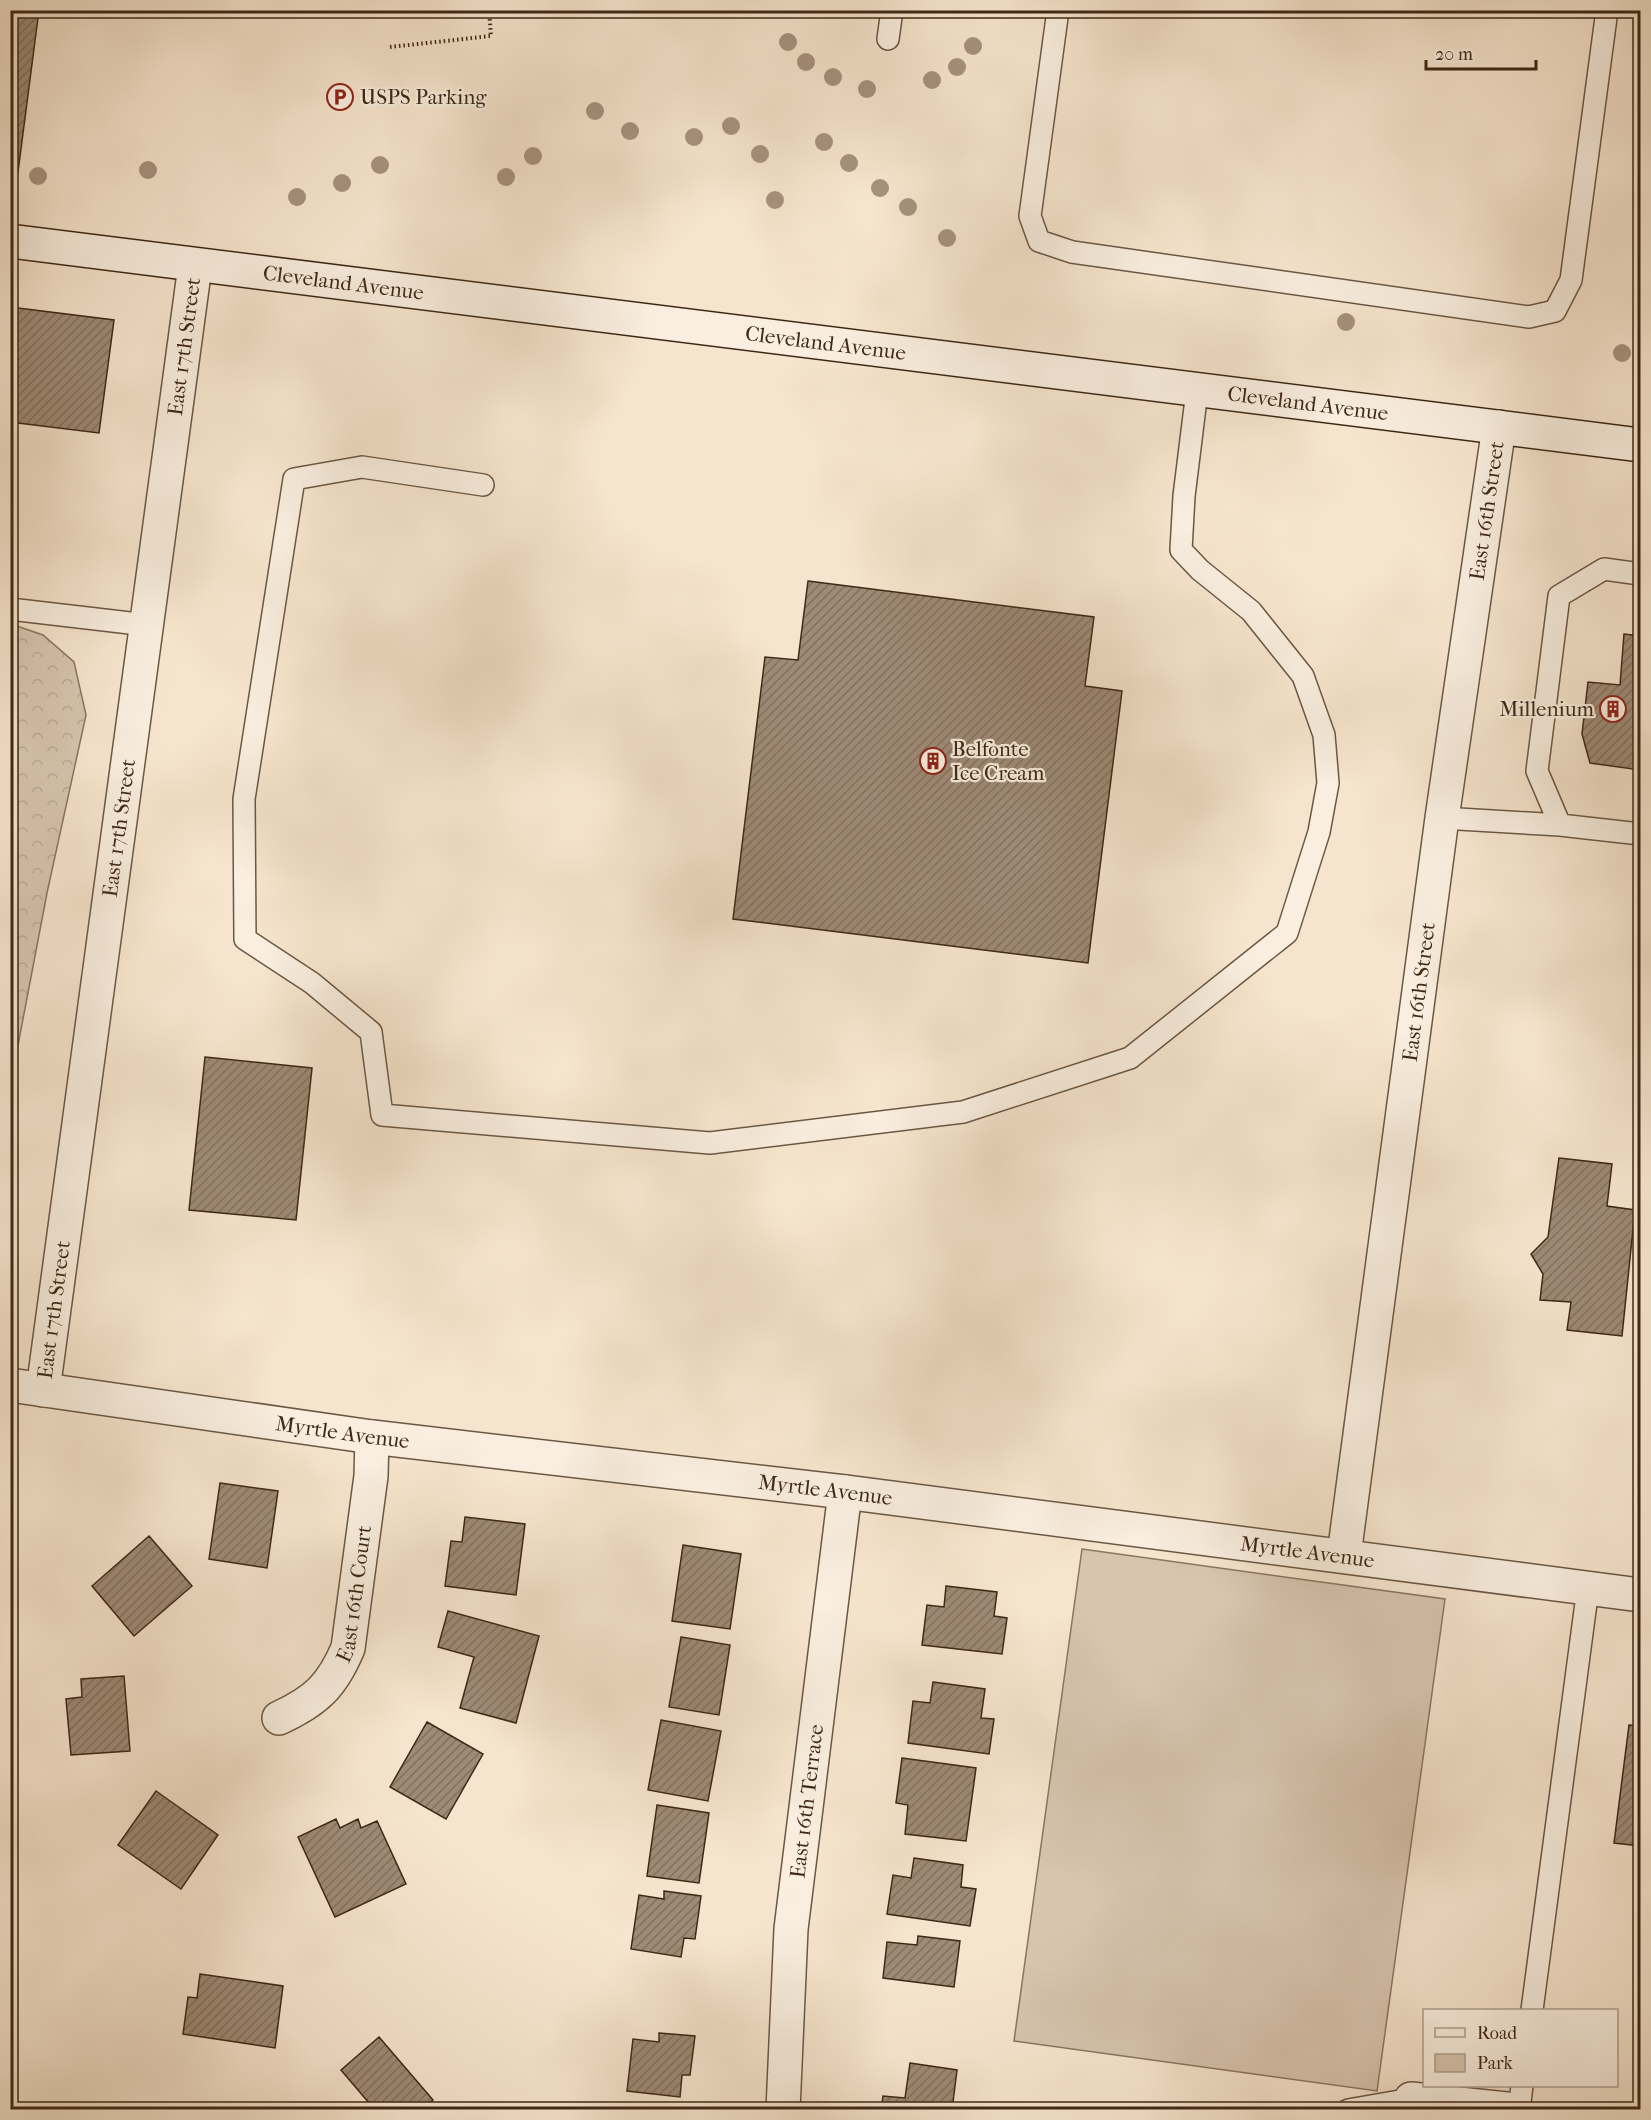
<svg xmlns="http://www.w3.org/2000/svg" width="1651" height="2120" viewBox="0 0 1651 2120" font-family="'IM FELL French Canon',serif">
<defs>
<pattern id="forest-crowns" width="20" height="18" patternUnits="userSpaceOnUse" patternTransform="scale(1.5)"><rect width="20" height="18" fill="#d7c5af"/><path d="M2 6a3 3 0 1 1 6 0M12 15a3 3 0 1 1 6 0" fill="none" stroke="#baa996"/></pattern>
<pattern id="building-hatch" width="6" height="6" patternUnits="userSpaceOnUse" patternTransform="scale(1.5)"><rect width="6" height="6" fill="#9e8a76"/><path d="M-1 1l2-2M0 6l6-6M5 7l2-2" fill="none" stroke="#827160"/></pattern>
</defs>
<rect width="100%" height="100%" fill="#f6e5ce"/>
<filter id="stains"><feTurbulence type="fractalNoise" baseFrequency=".00333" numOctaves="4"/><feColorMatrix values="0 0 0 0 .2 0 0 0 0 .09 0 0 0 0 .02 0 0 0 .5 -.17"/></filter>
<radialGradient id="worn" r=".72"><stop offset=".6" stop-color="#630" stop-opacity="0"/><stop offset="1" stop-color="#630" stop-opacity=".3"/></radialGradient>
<path fill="#d7c5af" stroke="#8a7662" stroke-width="1.5" d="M1082,1549L1445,1599L1377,2091L1014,2041Z"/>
<path fill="url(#forest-crowns)" stroke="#8a7662" stroke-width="1.5" d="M11,624L43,635L74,662L86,715L47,893L11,1082Z"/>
<path fill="url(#building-hatch)" stroke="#3e2816" stroke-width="1.5" d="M10,10H39L18,172L10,171Z
M10,307L114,320L99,433L10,422Z
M808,581L1094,617L1085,686L1122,691L1088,963L733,919L765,657L798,660Z
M1624,634L1640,636V770L1590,763L1582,734L1588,682L1620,685Z
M205,1057L312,1068L296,1220L189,1210Z
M1559,1158L1612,1164L1607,1206L1635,1210L1622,1336L1567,1330L1571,1302L1540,1300L1543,1274L1531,1254L1548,1237Z
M220,1483L278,1491L267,1568L209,1559Z
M465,1517L525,1524L516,1595L445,1586L451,1541L462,1542Z
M149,1536L192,1586L134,1636L92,1586Z
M683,1545L741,1554L730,1629L672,1621Z
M946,1586L997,1592L994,1616L1007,1618L1002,1654L922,1645L927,1605L944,1607Z
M448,1611L539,1636L516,1723L460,1708L474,1657L438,1647Z
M681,1637L730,1645L719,1715L669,1707Z
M124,1676L130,1751L71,1755L66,1699L82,1697L81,1679Z
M933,1682L985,1689L981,1718L994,1719L989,1754L908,1743L913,1701L930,1703Z
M661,1720L721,1731L708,1801L648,1790Z
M427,1722L483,1754L446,1819L390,1787Z
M1629,1725L1640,1726V1846L1614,1843Z
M902,1758L976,1768L966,1841L905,1834L908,1805L896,1803Z
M156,1791L218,1835L181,1889L118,1845Z
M657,1805L709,1813L699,1883L647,1876Z
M336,1819L340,1828L358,1819L361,1828L377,1821L406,1884L335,1917L298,1837Z
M914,1858L963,1865L961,1887L976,1889L970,1926L887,1914L893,1875L911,1878Z
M664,1891L701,1896L695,1939L684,1938L681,1957L631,1949L639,1895L664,1899Z
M918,1936L960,1941L954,1987L883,1978L887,1942L917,1945Z
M200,1974L283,1986L275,2048L183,2034L188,1997L197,1998Z
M659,2033L695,2036L690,2075H682L680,2097L627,2091L633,2039L659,2042Z
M379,2037L433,2100L423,2110H375L341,2070Z
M910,2063L957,2070L952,2110H881L883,2096L905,2098Z"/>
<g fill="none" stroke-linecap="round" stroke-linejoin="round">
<defs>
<path id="service" d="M1058,10L1030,216L1039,241L1072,252L1529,317L1555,311L1571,280L1607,10
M888,39L892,10
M483,485L362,467L294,479L244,799L245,939L312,983L371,1032L382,1115L710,1143L963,1112L1130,1058L1287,933L1319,832L1328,783L1324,735L1303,676L1251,611L1200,570L1181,550L1184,496L1197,391
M10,609L147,625
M1442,818L1560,825L1640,834
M1560,825L1537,771L1559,596L1604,569L1640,574
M1532,2010L1588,1588
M1348,2110L1411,2099
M1519,2110L1522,2086"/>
<g id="minor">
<path id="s1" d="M10,1385L372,1437L845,1492L1640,1595"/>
<path id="s2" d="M43,1390L195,266"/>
<path id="s3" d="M1344,1555L1442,818L1499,427"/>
<path id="s4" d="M279,1718C316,1701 332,1686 348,1648L371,1476L372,1437"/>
<path d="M1411,2099L1516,2110"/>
<path id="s5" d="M783,2110L791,1929L845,1492"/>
</g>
<g id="secondary">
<path id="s6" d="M10,241L1640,445"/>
</g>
</defs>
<use href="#service" stroke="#6c5744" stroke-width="24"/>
<use href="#minor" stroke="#6c5744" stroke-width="36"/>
<use href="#secondary" stroke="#3e2816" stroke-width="36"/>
<path stroke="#3e2816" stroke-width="4" stroke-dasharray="1.5 3" stroke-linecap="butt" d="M390,47L491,36L489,10"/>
<use href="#service" stroke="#f9eedf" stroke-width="21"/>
<use href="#minor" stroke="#f9eedf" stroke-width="33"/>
<use href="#secondary" stroke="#f9eedf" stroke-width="33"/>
</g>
<g fill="#a6927e">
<circle cx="788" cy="42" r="9"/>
<circle cx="973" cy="46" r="9"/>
<circle cx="806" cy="62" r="9"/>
<circle cx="957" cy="67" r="9"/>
<circle cx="833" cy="77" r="9"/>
<circle cx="932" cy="80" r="9"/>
<circle cx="867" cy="89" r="9"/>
<circle cx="595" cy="111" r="9"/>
<circle cx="731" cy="126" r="9"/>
<circle cx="630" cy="131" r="9"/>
<circle cx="694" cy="137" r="9"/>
<circle cx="824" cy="142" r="9"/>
<circle cx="760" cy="154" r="9"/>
<circle cx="533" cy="156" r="9"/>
<circle cx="849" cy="163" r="9"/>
<circle cx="380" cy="165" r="9"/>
<circle cx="148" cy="170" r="9"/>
<circle cx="38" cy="176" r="9"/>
<circle cx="506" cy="177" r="9"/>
<circle cx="342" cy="183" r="9"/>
<circle cx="880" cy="188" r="9"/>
<circle cx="297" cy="197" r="9"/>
<circle cx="775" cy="200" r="9"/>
<circle cx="908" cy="207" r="9"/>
<circle cx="947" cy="238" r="9"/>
<circle cx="1346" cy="322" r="9"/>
<circle cx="1622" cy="353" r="9"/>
</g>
<defs>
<symbol id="parking-ring" viewBox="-11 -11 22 22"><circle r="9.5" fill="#f9eedf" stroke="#8f2418" stroke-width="1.5"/><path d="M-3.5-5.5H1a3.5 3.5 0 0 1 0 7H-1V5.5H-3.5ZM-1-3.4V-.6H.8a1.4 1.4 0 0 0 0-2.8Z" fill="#8f2418"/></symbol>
<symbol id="building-ring" viewBox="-11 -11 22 22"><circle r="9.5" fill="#f9eedf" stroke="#8f2418" stroke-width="1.5"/><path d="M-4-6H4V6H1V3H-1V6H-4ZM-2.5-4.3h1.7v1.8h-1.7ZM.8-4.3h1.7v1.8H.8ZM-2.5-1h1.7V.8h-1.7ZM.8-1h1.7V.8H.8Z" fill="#8f2418"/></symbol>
</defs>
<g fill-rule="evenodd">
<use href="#parking-ring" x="325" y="82" width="30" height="30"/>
<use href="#building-ring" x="1598" y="694" width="30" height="30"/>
<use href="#building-ring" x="918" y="746" width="30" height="30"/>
</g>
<g text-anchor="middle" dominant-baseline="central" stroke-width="4.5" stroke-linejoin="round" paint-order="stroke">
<g font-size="21" fill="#3e2816" stroke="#f9eedf" text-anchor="start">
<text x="360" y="97">USPS Parking</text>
<text x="1594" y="709" text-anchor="end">Millenium</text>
<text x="952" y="749">Belfonte<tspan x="952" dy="24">Ice Cream</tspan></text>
</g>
<g font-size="21" fill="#3e2816" stroke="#f9eedf">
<text stroke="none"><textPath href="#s6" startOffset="336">Cleveland Avenue</textPath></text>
<text stroke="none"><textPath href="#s6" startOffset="822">Cleveland Avenue</textPath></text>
<text stroke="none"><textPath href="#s2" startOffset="1053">East 17th Street</textPath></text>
<text stroke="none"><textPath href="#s6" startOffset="1308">Cleveland Avenue</textPath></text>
<text stroke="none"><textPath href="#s3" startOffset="1054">East 16th Street</textPath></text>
<text stroke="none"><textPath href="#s2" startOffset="567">East 17th Street</textPath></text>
<text stroke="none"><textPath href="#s3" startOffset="568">East 16th Street</textPath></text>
<text stroke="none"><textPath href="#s2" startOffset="81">East 17th Street</textPath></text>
<text stroke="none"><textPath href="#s1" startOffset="336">Myrtle Avenue</textPath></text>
<text stroke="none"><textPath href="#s1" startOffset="822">Myrtle Avenue</textPath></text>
<text stroke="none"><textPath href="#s1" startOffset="1308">Myrtle Avenue</textPath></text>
<text stroke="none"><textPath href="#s4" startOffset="156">East 16th Court</textPath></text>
<text stroke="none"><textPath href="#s5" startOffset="310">East 16th Terrace</textPath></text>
</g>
</g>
<rect width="1651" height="2120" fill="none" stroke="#f6e5ce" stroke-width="36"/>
<rect x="12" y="12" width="1627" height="2096" fill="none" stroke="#3e2816" stroke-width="3"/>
<rect x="18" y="18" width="1615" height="2084" fill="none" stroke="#3e2816" stroke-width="1.5"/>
<rect x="1423" y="2009" width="195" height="78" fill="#f9eedf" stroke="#ae9f8f" stroke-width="1.5"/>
<rect x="1435" y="2028" width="30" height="9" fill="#f9eedf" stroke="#ae9f8f" stroke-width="1.5"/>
<text x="1477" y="2039" font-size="18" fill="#3e2816">Road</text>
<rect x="1435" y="2054" width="30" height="18" fill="#d7c5af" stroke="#ae9f8f" stroke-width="1.5"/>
<text x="1477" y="2069" font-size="18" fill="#3e2816">Park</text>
<path d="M1426 60v9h110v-9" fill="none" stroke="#3e2816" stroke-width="3"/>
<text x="1435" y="60" font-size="18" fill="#3e2816" stroke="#f9eedf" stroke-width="4.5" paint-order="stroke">20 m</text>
<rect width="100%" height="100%" filter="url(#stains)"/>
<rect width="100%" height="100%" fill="url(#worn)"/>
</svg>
